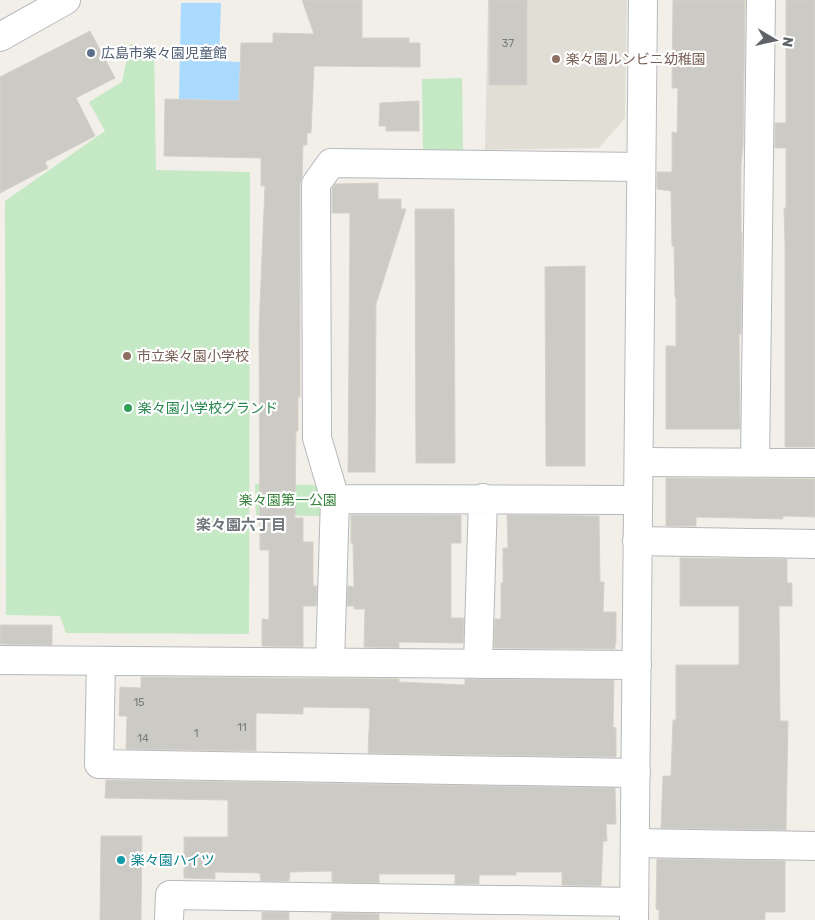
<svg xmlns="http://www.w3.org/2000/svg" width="815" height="920" viewBox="0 0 815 920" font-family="Rubik,'Noto Sans JP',sans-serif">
<rect width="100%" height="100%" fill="#f1efe8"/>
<path fill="#e1ded6" d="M488,0H627L625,118L599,148L485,150Z"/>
<path fill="#c5e8c5" d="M130,44L154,49L156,170L250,172L249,634L66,633L60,616L6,615L5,201L105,131L89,102L122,82Z
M462,78L463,150L423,151L422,79Z
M255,484L321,485L322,516L256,515Z"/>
<path fill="#aadaff" d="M181,3H221L219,61L240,62L239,101L179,99Z"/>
<path fill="#cccac5" stroke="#d6d1c6" d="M302,0H362V38H409V43H420V67L314,66L311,133H307V145H303L302,178L300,184V397H298V431H296L295,518H303V542H313V586H317L316,606H303V647L262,646V619L269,620V550H260L259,328L265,186H261V158L164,156L165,99L239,101L241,43H273V33L314,34Z
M489,0H527V85H489Z
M673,0H745L743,147L741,164V233H742L741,334H739L740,429H666V346H676V297H675L674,246H672L671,191L657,189V172H672V132L677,133L678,88H672Z
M786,0H815V447H785V242L784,208H786V148H775V123H786Z
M90,31L115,78L76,98L95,136L45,162L48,168L0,193V77Z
M419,101V131H386V126H379L380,103Z
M378,183V199H401V209H406L376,304L375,472H348L350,213H332V189L335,184Z
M415,209H454L455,463H416Z
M585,266V466H546L545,267Z
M666,478L815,479V517L783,516V519L696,517V526H666Z
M351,515H461V543H451V618H464L463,643L399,642V648L364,647L365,609H354V606H347L348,586L354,587L353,543H351Z
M507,515L599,516L600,582H604L603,612H616V643H615V649L494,648L495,619H501V583H503V548H508Z
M680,558L787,559V583H792V606H779L780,721H788L786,830L661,828L663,776H671L673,720H676V665H739V606H680Z
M0,625H52V645L0,644Z
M141,677L399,679V682L465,685V679L614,680L613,727L616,728V757L368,753L370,709L368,708L303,707V714L256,713V751L126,749L127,716H119L120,687L141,688Z
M106,780L615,788L616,824H606L607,841H603L601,886L562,885V872H516V875H479V884H455V874H379V883L332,882V871L290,872L289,881H261L260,873L215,872V879L184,878V837H228V800L105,798Z
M101,836H142L141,920H100Z
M657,859L785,861V912H765V920H659V910L656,909Z
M262,912H289V920H262Z
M332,913L379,914V920H331Z"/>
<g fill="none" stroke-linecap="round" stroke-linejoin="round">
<defs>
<path id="street" d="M0,37L66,0
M639,462L815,463
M755,463L761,0
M335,499L638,500
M637,541L815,544
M0,660L637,665
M101,661L99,764L636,773
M330,663L335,499L317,438L316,184L331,163L641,167
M478,664L483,498
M636,843L815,846
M169,920L170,895L634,902"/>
<path id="secondary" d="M634,920L643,0"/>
</defs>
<use href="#street" stroke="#b5b8bc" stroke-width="30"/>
<use href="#secondary" stroke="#b6babf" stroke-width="30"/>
<use href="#street" stroke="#fff" stroke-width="28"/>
<use href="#secondary" stroke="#fff" stroke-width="28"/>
</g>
<circle fill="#5c6f8a" stroke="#fff" stroke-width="2" cx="91" cy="53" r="5"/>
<g fill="#8d6e63" stroke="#fff" stroke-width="2">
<circle cx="556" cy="59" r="5"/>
<circle cx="127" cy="356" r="5"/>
</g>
<circle fill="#2e9e5b" stroke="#fff" stroke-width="2" cx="128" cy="408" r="5"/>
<circle fill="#0f9aa8" stroke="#fff" stroke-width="2" cx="121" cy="860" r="5"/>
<g text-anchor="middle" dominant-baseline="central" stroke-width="4.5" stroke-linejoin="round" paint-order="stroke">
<g font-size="11" fill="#7a7d7f">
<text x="508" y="43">37</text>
<text x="139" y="702">15</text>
<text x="242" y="727">11</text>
<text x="196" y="733">1</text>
<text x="143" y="738">14</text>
</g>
<g font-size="14" fill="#4e5e75" stroke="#fff" text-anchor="start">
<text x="101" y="53">広島市楽々園児童館</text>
</g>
<g font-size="14" fill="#785e54" stroke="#fff" text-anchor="start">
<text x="566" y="59">楽々園ルンビニ幼稚園</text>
<text x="137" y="356">市立楽々園小学校</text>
</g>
<g font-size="14" fill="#27864d" stroke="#fff" text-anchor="start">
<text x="138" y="408">楽々園小学校グランド</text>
</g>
<g font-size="14" fill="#348238" stroke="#fff">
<text x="288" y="500">楽々園第一公園</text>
</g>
<g font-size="14" fill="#0d838f" stroke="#fff" text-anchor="start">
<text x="131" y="860">楽々園ハイツ</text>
</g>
<g font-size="15" font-weight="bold" fill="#70757a" stroke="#fff">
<text x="241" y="525">楽々園六丁目</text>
</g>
</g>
<g transform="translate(775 40) rotate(99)" stroke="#ffffff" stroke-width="4" paint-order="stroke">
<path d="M0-4L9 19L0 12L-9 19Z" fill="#5f6368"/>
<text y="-8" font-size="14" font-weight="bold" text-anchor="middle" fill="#5f6368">N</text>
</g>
</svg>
